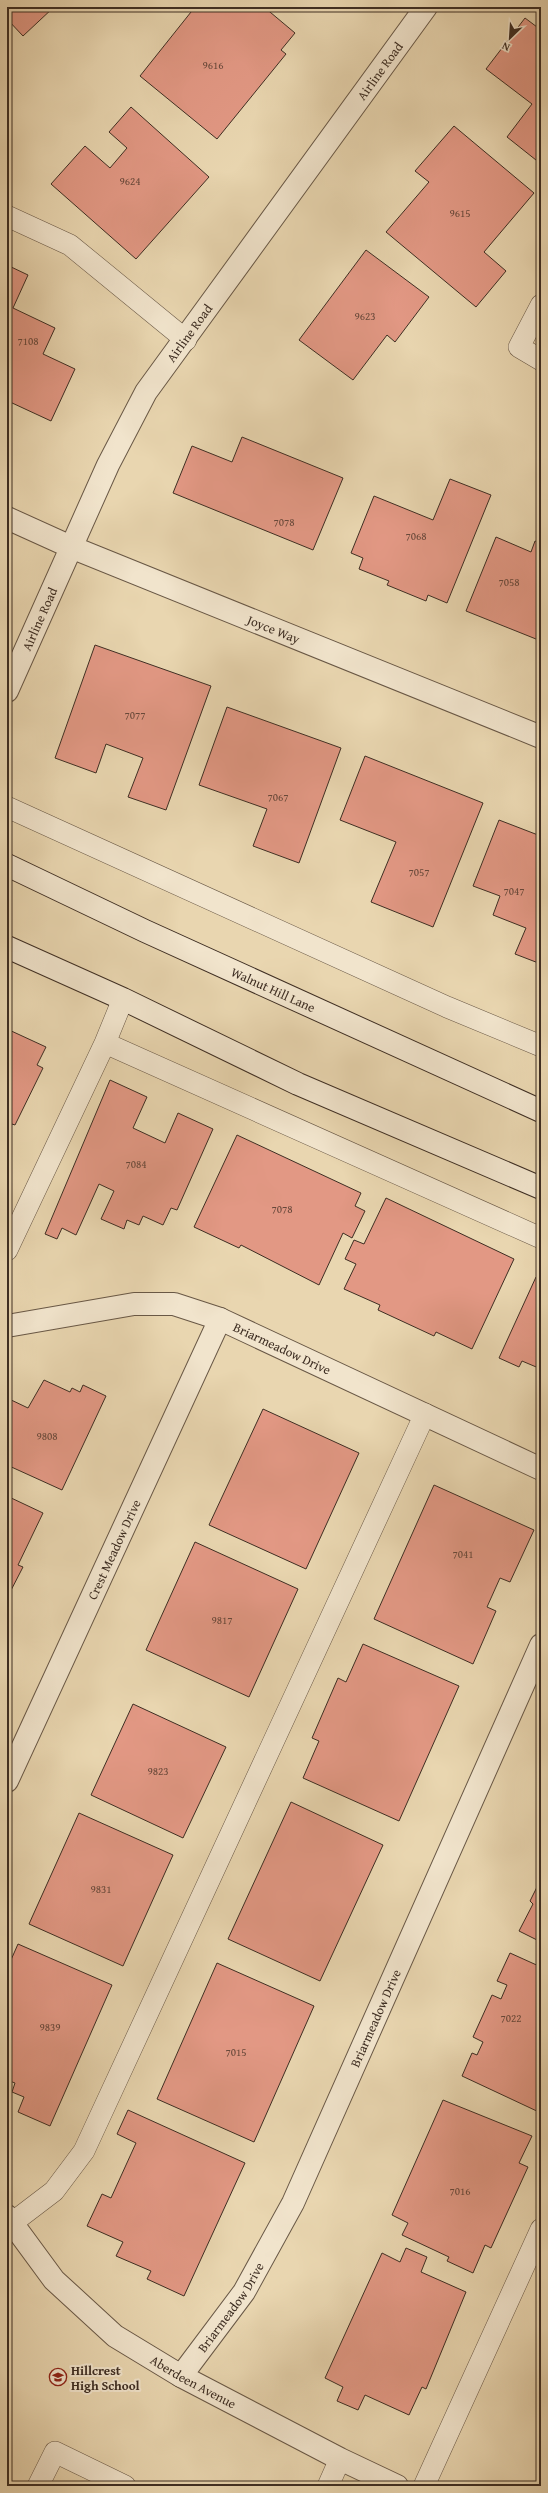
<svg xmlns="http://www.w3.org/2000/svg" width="548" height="2493" viewBox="0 0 548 2493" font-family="'Gentium Book Plus',serif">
<rect width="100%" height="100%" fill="#e9d6b0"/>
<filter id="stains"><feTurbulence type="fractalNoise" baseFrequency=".005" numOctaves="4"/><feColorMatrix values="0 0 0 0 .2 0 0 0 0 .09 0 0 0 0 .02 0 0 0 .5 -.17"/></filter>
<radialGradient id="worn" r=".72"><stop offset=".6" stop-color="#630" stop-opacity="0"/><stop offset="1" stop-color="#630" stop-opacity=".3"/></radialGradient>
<path fill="#e29884" stroke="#3e2e23" d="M14,7H54L23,36L7,19V13Z
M195,7H264L295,33L281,50L286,54L217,139L140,76Z
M525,18L541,30V164L507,137L532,104L486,69Z
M131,107L209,177L136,259L51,184L85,146L110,168L127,148L109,132Z
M454,126L534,193L484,252L506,271L476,307L386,232L429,182L415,171Z
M366,250L429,297L395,342L387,335L353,380L299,340Z
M7,265L28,275L13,308L55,328L43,354L75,369L51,421L10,402L7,409Z
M242,437L343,478L313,550L173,493L192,446L232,462Z
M450,479L491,495L447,603L428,595L426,601L387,585L389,581L359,569L363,558L351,553L374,496L433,520Z
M496,537L531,552L535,541L541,543V641L466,611Z
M95,645L211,686L166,810L128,797L143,758L106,744L96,773L55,758Z
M227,707L341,748L299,863L253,846L267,809L199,785Z
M365,756L483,803L433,927L371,902L396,842L340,820Z
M499,820L538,835L541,829V964L515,954L526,928L493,915L500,896L473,886Z
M7,1029L46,1047L37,1065L43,1068L15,1125L12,1124L7,1134Z
M110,1080L147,1097L133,1128L165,1143L178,1113L213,1129L177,1210L171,1208L163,1225L143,1216L139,1225L127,1220L124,1229L101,1219L114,1191L99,1184L76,1235L62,1228L57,1239L45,1234Z
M237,1135L361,1193L355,1206L365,1211L352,1238L343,1233L319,1285L241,1245L239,1248L194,1227Z
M386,1198L514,1259L472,1349L436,1332L434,1336L378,1310L380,1305L344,1289L356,1264L345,1259L354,1240L364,1244Z
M536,1277L541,1279V1378L537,1377L541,1369L522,1361L519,1367L499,1358Z
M44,1380L70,1392L72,1388L80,1392L83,1385L106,1396L62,1490L7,1465V1398L28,1408Z
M263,1409L359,1453L306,1569L209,1525Z
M434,1485L534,1530L510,1582L500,1578L487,1607L496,1611L473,1664L374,1619Z
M7,1496L43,1513L18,1565L23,1567L7,1598Z
M195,1542L298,1589L249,1697L146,1650Z
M363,1644L459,1686L399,1821L303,1778L319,1741L312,1738L338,1678L346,1682Z
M133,1704L226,1747L183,1838L91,1795Z
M291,1802L383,1845L320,1981L228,1939Z
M79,1813L173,1855L123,1966L29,1924Z
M541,1879V1942L519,1931L533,1904L530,1901Z
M18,1944L112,1985L50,2126L18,2112L24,2097L12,2092L15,2083L7,2080L11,2072L7,2070V1969Z
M510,1953L541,1967V2113L462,2076L472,2053L477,2055L483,2042L473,2037L492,1995L501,1999L507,1985L497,1981Z
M217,1963L314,2006L254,2142L157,2099Z
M443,2100L532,2136L519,2163L528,2167L491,2248L485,2245L473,2273L447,2261L449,2257L402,2235L408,2223L392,2215Z
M128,2110L245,2163L184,2296L147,2279L151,2271L116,2256L123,2242L87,2226L102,2194L111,2198L136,2143L117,2134Z
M406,2248L427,2257L421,2272L466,2292L426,2389L422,2387L409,2415L365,2395L358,2410L337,2401L343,2387L325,2378L382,2253L400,2262Z"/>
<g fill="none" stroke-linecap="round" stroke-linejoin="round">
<defs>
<path id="lane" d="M7,216L70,245L186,340
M541,305L519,347L541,360
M7,807L447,1007L541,1046
M105,1043L541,1238
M7,1250L105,1043L123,999
M12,2223L54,2191L84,2151L425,1414
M38,2486L55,2452L125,2486
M328,2486L340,2459
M424,2486L541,2229"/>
<g id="street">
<path id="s1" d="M7,518L71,547L541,737"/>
<path id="s2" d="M7,691L108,465L146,392L426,7"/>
<path id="s3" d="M7,1326L134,1304H174L220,1319L541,1469"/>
<path id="s4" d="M7,1781L220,1319"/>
<path id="s5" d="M7,2216L54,2280L115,2336L181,2376L340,2459L397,2486"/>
<path id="s6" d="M181,2376L244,2292L293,2203L541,1645"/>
</g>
<g id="secondary">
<path id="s7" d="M7,865L145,931L541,1111"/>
<path d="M7,947L123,999L298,1084L541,1188"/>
</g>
</defs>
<use href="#lane" stroke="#695846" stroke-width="22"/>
<use href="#street" stroke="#695846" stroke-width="24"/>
<use href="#secondary" stroke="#3e2e23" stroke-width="24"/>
<use href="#lane" stroke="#f1e4cc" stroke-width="21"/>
<use href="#street" stroke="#f1e4cc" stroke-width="22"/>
<use href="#secondary" stroke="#f1e4cc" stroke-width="22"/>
</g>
<defs>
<symbol id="school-ring" viewBox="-11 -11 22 22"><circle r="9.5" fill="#f1e4cc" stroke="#8f2418" stroke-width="1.5"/><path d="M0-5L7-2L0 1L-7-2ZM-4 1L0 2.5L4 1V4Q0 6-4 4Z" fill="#8f2418"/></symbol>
</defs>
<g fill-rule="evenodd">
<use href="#school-ring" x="48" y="2367" width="20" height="20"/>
</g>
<g text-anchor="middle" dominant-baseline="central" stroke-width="4" stroke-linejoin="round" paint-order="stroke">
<g font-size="11" fill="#67483b">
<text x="213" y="65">9616</text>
<text x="130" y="181">9624</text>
<text x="460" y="213">9615</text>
<text x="365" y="316">9623</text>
<text x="28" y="341">7108</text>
<text x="284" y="522">7078</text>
<text x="416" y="536">7068</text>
<text x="509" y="582">7058</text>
<text x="135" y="715">7077</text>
<text x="278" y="797">7067</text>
<text x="419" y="872">7057</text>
<text x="514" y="891">7047</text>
<text x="136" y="1164">7084</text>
<text x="282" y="1209">7078</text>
<text x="47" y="1436">9808</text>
<text x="463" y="1554">7041</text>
<text x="222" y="1620">9817</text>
<text x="158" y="1771">9823</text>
<text x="101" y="1889">9831</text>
<text x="511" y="2018">7022</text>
<text x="50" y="2027">9839</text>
<text x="236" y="2052">7015</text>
<text x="460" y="2191">7016</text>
</g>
<g font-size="13" fill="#3e2e23" stroke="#f1e4cc">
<text stroke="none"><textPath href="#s2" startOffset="727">Airline Road</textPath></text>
<text stroke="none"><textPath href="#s2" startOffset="403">Airline Road</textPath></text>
<text stroke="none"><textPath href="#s2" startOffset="79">Airline Road</textPath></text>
<text stroke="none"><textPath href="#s1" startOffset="289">Joyce Way</textPath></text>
<text stroke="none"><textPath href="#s7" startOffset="294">Walnut Hill Lane</textPath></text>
<text stroke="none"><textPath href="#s3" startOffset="286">Briarmeadow Drive</textPath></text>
<text stroke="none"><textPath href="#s4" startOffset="255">Crest Meadow Drive</textPath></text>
<text stroke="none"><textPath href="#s6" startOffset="409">Briarmeadow Drive</textPath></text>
<text stroke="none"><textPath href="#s6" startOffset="85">Briarmeadow Drive</textPath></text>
<text stroke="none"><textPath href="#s5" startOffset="253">Aberdeen Avenue</textPath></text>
</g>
<g font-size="13" font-weight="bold" fill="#3e2e23" stroke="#f1e4cc" text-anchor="start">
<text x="71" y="2370">Hillcrest<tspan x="71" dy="15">High School</tspan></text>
</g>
</g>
<rect width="548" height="2493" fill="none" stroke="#e9d6b0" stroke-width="24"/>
<rect x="8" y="8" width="532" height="2477" fill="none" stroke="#3e2e23" stroke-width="2"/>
<rect x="12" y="12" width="524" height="2469" fill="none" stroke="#3e2e23"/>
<g transform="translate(510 38) rotate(205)" stroke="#f1e4cc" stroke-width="3" paint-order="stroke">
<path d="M0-3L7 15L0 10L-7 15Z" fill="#3e2e23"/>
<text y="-6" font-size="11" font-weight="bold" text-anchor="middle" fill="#3e2e23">N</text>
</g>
<rect width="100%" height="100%" filter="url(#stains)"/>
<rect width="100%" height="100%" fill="url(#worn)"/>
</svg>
